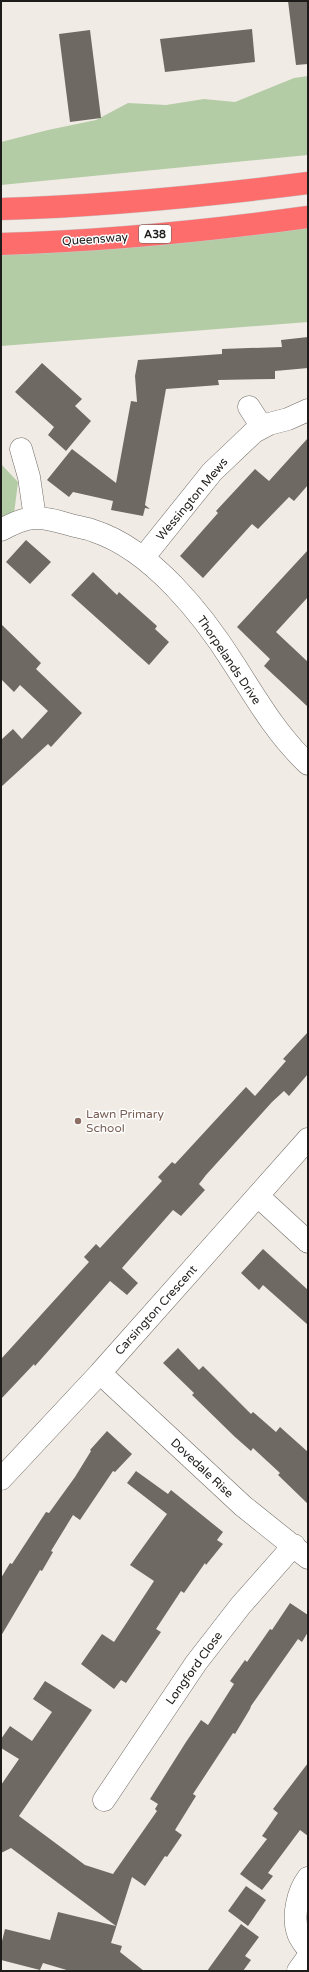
<svg xmlns="http://www.w3.org/2000/svg" width="309" height="1972" viewBox="0 0 309 1972" font-family="'Varela Round',sans-serif">
<rect width="100%" height="100%" fill="#f1ebe5"/>
<path fill="#b4cca5" d="M308,76V155L1,185V142L48,130L96,120L128,103L166,105L204,99L235,102L294,78Z
M308,228V322L1,346V254Z
M1,464L18,482L14,514L1,522Z"/>
<path fill="#6f6964" d="M288,1H308V64L296,65Z
M252,29L255,62L165,72L160,39Z
M90,30L101,118L70,122L59,34Z
M308,337V368L275,371V379L218,380L219,385L166,389L145,505L150,509L145,508L143,516L111,510L113,501L73,492L69,497L47,480L72,449L116,483L131,401L137,402L135,376L138,360L222,354V349L282,347L281,340Z
M42,363L82,399L75,406L91,421L66,451L48,435L54,427L15,392Z
M308,438V485L294,501L289,497L258,529L252,524L203,578L180,556L218,513L216,511L255,469L269,481Z
M26,540L51,562L30,584L6,562Z
M308,550V597L276,632L308,662V707L264,666L270,659L237,627Z
M93,572L117,595L119,592L157,626L155,629L169,642L149,665L71,595Z
M1,624L41,663L36,669L82,713L51,747L48,744L1,787V740L13,729L22,739L48,711L20,685L14,692L1,679Z
M308,1032V1074L289,1096L284,1091L272,1102L206,1175L199,1184L205,1190L181,1216L173,1210L122,1268L138,1283L127,1295L110,1281L35,1366L34,1364L1,1399V1359L89,1262L84,1257L96,1244L100,1248L162,1181L158,1177L172,1162L175,1164L246,1087L255,1096L286,1061L283,1059Z
M263,1249L308,1290V1325L263,1285L259,1290L241,1273Z
M178,1348L199,1370L203,1366L251,1414L253,1412L276,1432L280,1427L308,1452V1504L278,1475L280,1473L253,1448L251,1451L235,1437L192,1395L194,1393L163,1363Z
M107,1431L132,1454L115,1472L113,1471L80,1520L73,1515L51,1551L53,1552L42,1571L40,1570L1,1636V1578L10,1563L12,1564L46,1512L49,1513L75,1477L91,1451L90,1450Z
M136,1471L168,1494L171,1490L223,1532L217,1540L223,1544L206,1565L205,1563L184,1593L181,1591L156,1629L161,1632L126,1683L121,1680L114,1689L81,1664L102,1634L114,1642L154,1581L130,1565L167,1514L127,1483Z
M290,1603L308,1615V1632L302,1642L298,1639L274,1673L251,1706L250,1709L235,1734L233,1733L193,1794L196,1796L175,1830L182,1835L167,1857L165,1856L145,1886L132,1877L111,1943L122,1946L120,1952L144,1971H70L43,1963L40,1970L1,1960V1945L5,1929L50,1940L58,1912L116,1926L11,1848L1,1853V1785L19,1759L1,1748V1739L10,1726L32,1741L52,1712L33,1699L45,1681L92,1710L19,1816L85,1865L113,1874L157,1811L155,1809L158,1804L150,1799L186,1742L201,1720L208,1725L234,1684L230,1681L245,1660L247,1662L270,1629L272,1630Z
M308,1763V1836L300,1830L268,1873L273,1876L262,1890L240,1874L267,1839L262,1836L278,1813L273,1809Z
M246,1886L266,1900L248,1926L228,1911Z
M241,1924L259,1937L245,1956L251,1960L243,1971H207Z"/>
<g fill="none" stroke-linecap="round" stroke-linejoin="round">
<defs>
<path id="minor" d="M249,407L262,427
M21,449L29,477L35,518
M1,530C10,525 24,518 35,518C46,517 60,522 71,525C78,527 87,528 94,531C152,550 203,615 234,664C257,700 277,735 308,764
M143,558L212,472L254,432L269,424L288,419L308,410
M258,1196L308,1242
M100,1373L243,1506L308,1558
M1,1479L100,1373L308,1139
M104,1800L196,1663L241,1605L294,1545
M308,1878C298,1891 292,1916 298,1933C299,1938 305,1945 308,1949
M298,1971L308,1957"/>
<path id="highway" d="M1,209C104,206 206,196 308,183
M1,244C104,241 206,231 308,217"/>
</defs>
<use href="#minor" stroke="#726d68" stroke-width="23"/>
<use href="#highway" stroke="#c9c9c8" stroke-width="23"/>
<use href="#minor" stroke="#fff" stroke-width="22"/>
<use href="#highway" stroke="#fc6d6c" stroke-width="22"/>
</g>
<circle fill="#8d6e63" stroke="#fff" stroke-width="1.5" cx="78" cy="1121" r="4"/>
<g text-anchor="middle" dominant-baseline="central" stroke-width="3" stroke-linejoin="round" paint-order="stroke">
<rect fill="#fff" stroke="#62605f" stroke-width="1" x="139" y="225" width="32" height="18" rx="3"/>
<g font-size="11" font-weight="bold" fill="#1e1c1a">
<text x="155" y="234">A38</text>
</g>
<g font-size="12" fill="#1e1c1a" stroke="#fff">
<text transform="translate(95 239) rotate(-4)">Queensway</text>
<text transform="translate(192 499) rotate(-50)">Wessington Mews</text>
<text transform="translate(229 660) rotate(56)">Thorpelands Drive</text>
<text transform="translate(156 1310) rotate(-48)">Carsington Crescent</text>
<text transform="translate(202 1468) rotate(43)">Dovedale Rise</text>
<text transform="translate(194 1668) rotate(-54)">Longford Close</text>
</g>
<g font-size="12" fill="#785e54" stroke="#fff" text-anchor="start">
<text x="86" y="1114">Lawn Primary<tspan x="86" dy="14">School</tspan></text>
</g>
</g>
<rect width="309" height="1972" fill="none" stroke="#1e1c1a" stroke-width="4"/>
</svg>
